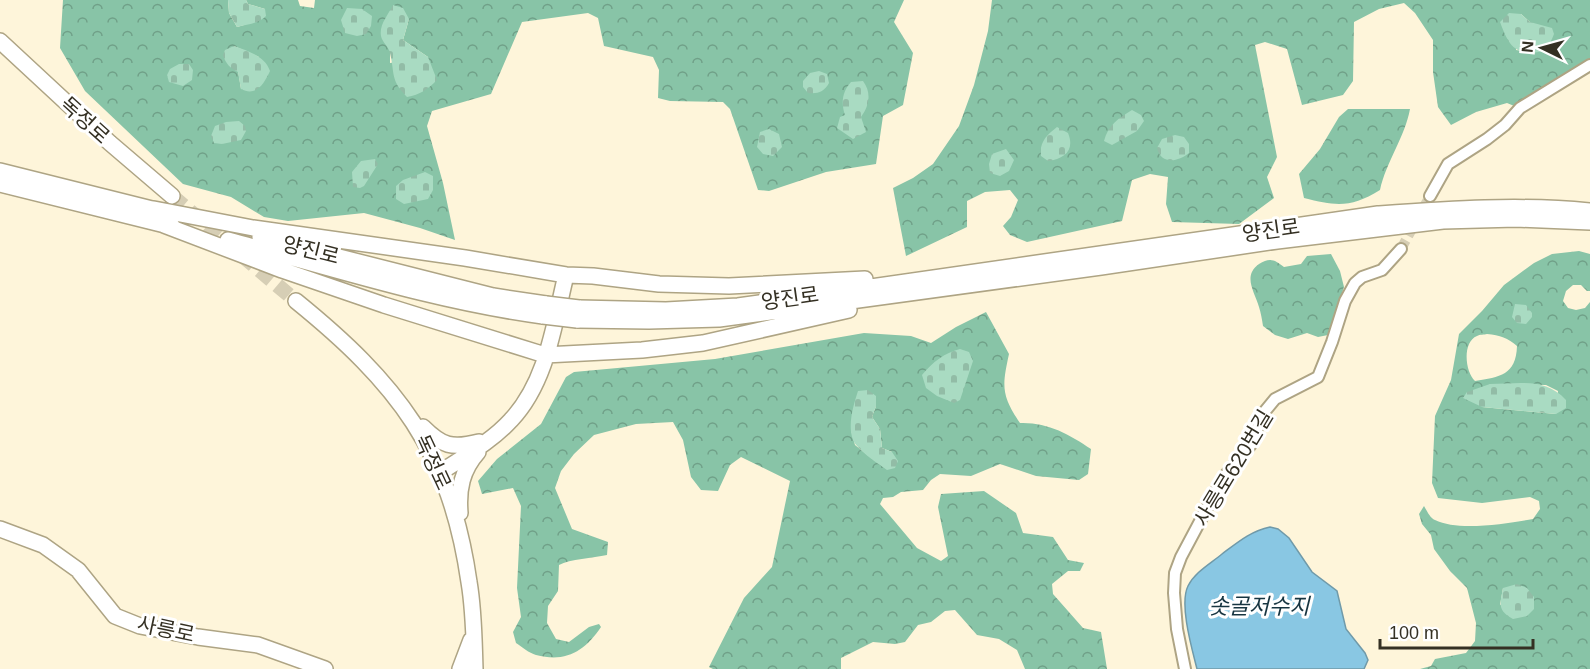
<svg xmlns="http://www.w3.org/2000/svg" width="1590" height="669" viewBox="0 0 1590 669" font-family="Helvetica,'Noto Sans KR',sans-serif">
<defs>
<pattern id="forest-crowns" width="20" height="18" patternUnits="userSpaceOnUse" patternTransform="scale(1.5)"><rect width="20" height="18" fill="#88c4a7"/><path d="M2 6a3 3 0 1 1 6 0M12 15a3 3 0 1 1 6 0" fill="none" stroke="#70a088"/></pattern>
<pattern id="cemetery-stones" width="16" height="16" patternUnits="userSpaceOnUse" patternTransform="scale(1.5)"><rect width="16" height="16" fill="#a9dbc2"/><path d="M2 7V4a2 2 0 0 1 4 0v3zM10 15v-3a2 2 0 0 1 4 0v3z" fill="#92bca6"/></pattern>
</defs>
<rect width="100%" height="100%" fill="#fef5da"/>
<path fill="url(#forest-crowns)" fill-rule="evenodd" d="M63,0H228L229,13L237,27L244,25L265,9L248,4L246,0H298L300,6L314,8L315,0H904L894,22L913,53L903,105L883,116L876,164L826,172L769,191L758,190L730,109L723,102L670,101L658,98L659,70L653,57L604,46L598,18L588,13L522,22L491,94L432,111L427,126L443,183L455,240L420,228L364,213L288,221L264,217L231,197L183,184L85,91L60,48ZM409,19L403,40L428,57L390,63V52ZM234,46L259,57L241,89Z
M992,0H1590V62L1519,108L1507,103L1476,112L1451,125L1438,107L1433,72V40L1415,13L1404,3L1379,9L1354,22L1353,81L1343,95L1302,105L1287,49L1265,42L1255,45L1277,157L1267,177L1274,198L1239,224L1172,222L1166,204L1168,177L1150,174L1132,180L1122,221L1027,242L1010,235L1003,226L1011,217L1018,200L1010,190L985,192L967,201V227L906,256L893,188L913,178L933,164L959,126L974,85L988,31ZM1521,14L1530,22L1535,53L1516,50Z
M1348,109H1410C1405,137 1386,162 1380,190C1351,208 1336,206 1304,198L1299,174L1320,149L1339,117Z
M1579,251L1590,254V291H1587L1581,285H1573L1566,291L1563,301L1568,308L1576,310L1585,308L1590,302V669H1420L1431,666L1435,659L1466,653L1475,641L1476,623L1467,588L1450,571L1434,549L1431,535L1422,524L1419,514L1424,506C1427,511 1430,518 1435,520C1459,532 1508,523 1533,519L1540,509L1539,501L1530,497L1482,503L1438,498L1432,483L1435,416L1451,380L1459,334L1482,311L1504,285L1534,263L1552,254ZM1487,334C1500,335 1508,338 1517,346C1516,375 1500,377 1475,381C1465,372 1462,342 1477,336C1480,334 1484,335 1487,334ZM1490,384L1546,385L1558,391L1556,414L1482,407ZM1503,588H1527L1500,605Z
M1331,254L1340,271L1344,287L1328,335L1318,337L1307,333L1288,339L1275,335L1263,326C1262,320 1261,313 1259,307C1255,292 1242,276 1259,264C1270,257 1275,260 1284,267L1301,264L1307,256Z
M986,312L1009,354C1002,386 1001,395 1020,423C1047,422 1069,434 1091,449L1088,474L1079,480L1036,476L1000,464L971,476L940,474L931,480L923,490L901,492L893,497L883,498L880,504L917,548L941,561L948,556L938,507L941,494L984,491L1016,513L1023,533L1053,537L1068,560L1084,563L1080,571H1068L1052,584L1053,594L1083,628L1101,632L1107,669H1025L1017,650L999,639L977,635L955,610L945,611L931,622L918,625L905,642L895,644L873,642L841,658V669H713L709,667L744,598L772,567L790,481L741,457L730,465L718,491L701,490L691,477L683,440L673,422L636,424L594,435L574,454L561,471L555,488L572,529L608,542L607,555C593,558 570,559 559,565L558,591L548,606L547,623L556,639L569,642L589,627L599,624L601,627C585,651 566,663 536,655C529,653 522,647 516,643L513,632L521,617L517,588L521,506L513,488L482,494L478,481L497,459L541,424L566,377L574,372L715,359L864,333L911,336L931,343L956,327ZM876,406L872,417L880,429L882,448L892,452L870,457L855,445L851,430Z"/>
<path fill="url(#cemetery-stones)" d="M228,0H246L248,4L265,9L266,16C258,24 248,24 237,27L229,13Z
M393,5L403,8L409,19L403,40L428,57L437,80C428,89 420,95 407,97C390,80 395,74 390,53C389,47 382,42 381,36C379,25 388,15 393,5Z
M347,8L362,9L372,16L371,26L366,34L357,36L345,33L341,20Z
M1509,13L1521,14L1530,22L1552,28L1554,34L1547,51C1516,56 1510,49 1500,22Z
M234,46C248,51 265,56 270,71C264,84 256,97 241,89L238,72C230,68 226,64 223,55L225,50Z
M179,64H189L193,70L192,80L183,86L169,82L167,75L170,69Z
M819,71L827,74L829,83C824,92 818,94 808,93L803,87V81L810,73Z
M863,81C872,93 869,106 861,117L866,132L853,139L837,128L840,117L845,115C841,103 842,92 851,82Z
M1132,110L1141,115L1144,121L1137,131L1112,145L1104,141C1108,125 1119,118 1132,110Z
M239,121L245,126L246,131L241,140L222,144L214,143L211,136L215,126L226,122Z
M1057,127L1068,133C1075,150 1065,159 1048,161L1041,156C1039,142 1047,135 1057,127Z
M769,129L779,134L782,147L773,156L763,154L757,147L760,132Z
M1175,135L1184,137L1189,144V153C1178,162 1161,165 1157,148L1162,139Z
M1006,149L1014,160L1009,171L1000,176L990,173L989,164L992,154Z
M375,159L378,164L364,186L360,188L353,187L352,172L361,161Z
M425,172L433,176V190L428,199L404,204L396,199V186L403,180Z
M1515,304L1526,305L1532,313V317L1526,324L1517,323L1512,317Z
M960,349L969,352L973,361L960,400L954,403L937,396L926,388L922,375C933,362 944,353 960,349Z
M1490,384C1519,384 1545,377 1566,400V408L1556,414L1482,407L1463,398L1467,392Z
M868,390L876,396V406L872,417L880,429L882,448L892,452L898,461L895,468L887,470C877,463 865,455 857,446C845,433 853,406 858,391Z
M1517,584L1527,588L1534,597V609L1527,616L1513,619C1497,610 1500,604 1503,588Z"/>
<path fill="#89c7e3" stroke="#709aa9" stroke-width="1.5" d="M1270,527L1278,529L1289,538L1312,572L1337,591L1346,629L1365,653L1368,660L1364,669H1197C1192,649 1179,604 1188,586C1195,572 1210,564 1222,554C1238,542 1251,531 1270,527Z"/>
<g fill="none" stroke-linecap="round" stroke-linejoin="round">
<path stroke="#d6ceb5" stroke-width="10" stroke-dasharray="10 5" stroke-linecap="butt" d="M1401,249L1430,196"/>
<path stroke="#d6ceb5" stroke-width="15" stroke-dasharray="15 8" stroke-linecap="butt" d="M172,196L296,301"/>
<defs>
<path id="street" d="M1430,196L1448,164L1487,139L1505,125L1520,108L1590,65
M1185,669L1177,629L1174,593L1175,573L1181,557L1223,478L1254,441L1261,416L1275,399L1318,377L1332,342L1345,301L1355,283L1362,277L1382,270L1401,249"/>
<path id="secondary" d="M0,41L110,143L172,196
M0,171L164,212
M0,184L173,227
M154,209L253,228L465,258L566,275L593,276L659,284L729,286L865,279
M164,225L282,270L384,305L545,355L642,350L703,343L849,310
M260,237L493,296L546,304
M228,240C332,268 437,302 543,316
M296,301C397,383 450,450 469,582C474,611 474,640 475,669
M579,308L666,310L738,306L1378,214C1449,209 1519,204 1590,211
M577,320L649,321L719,319L1101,267L1277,241L1443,221L1516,219L1590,222
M423,427C442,446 452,449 479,442
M441,472C465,456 492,441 511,420C547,382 554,324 566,275
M460,513C458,489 462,470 478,452
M0,529L43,545L78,570L115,616L140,626L198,637L258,645L325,669
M460,669L471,640"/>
</defs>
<use href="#street" stroke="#aea484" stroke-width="14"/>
<use href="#secondary" stroke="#aea484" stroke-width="18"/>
<use href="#street" stroke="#fff" stroke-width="10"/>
<use href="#secondary" stroke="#fff" stroke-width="15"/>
<defs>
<path id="secondary-bridge" d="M546,304L579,308
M543,316L577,320"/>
</defs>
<use href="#secondary-bridge" stroke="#aea484" stroke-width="18" stroke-linecap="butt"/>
<use href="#secondary-bridge" stroke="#fff" stroke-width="15"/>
</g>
<g text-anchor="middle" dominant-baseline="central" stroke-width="6" stroke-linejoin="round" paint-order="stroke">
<g font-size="21" fill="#343023" stroke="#fff">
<text transform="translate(85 120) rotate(42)">독정로</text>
<text transform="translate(1271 230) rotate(-8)">양진로</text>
<text transform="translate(311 250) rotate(14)">양진로</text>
<text transform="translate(790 298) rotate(-8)">양진로</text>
<text transform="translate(433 462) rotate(65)">독정로</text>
<text transform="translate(1233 468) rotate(-59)">사릉로620번길</text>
<text transform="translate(166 629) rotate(12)">사릉로</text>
</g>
<g font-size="22" font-style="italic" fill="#173541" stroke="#fff">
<text x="1259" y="606">솟골저수지</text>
</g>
</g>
<g transform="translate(1542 48) rotate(275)" stroke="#ffffff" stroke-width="4.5" paint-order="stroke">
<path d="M0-4.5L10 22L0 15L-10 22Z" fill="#343023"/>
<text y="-9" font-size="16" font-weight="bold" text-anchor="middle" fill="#343023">N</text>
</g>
<path d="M1380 639v9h153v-9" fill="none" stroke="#343023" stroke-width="3"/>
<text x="1389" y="639" font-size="18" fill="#343023" stroke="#ffffff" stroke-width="4.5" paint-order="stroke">100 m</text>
</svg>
